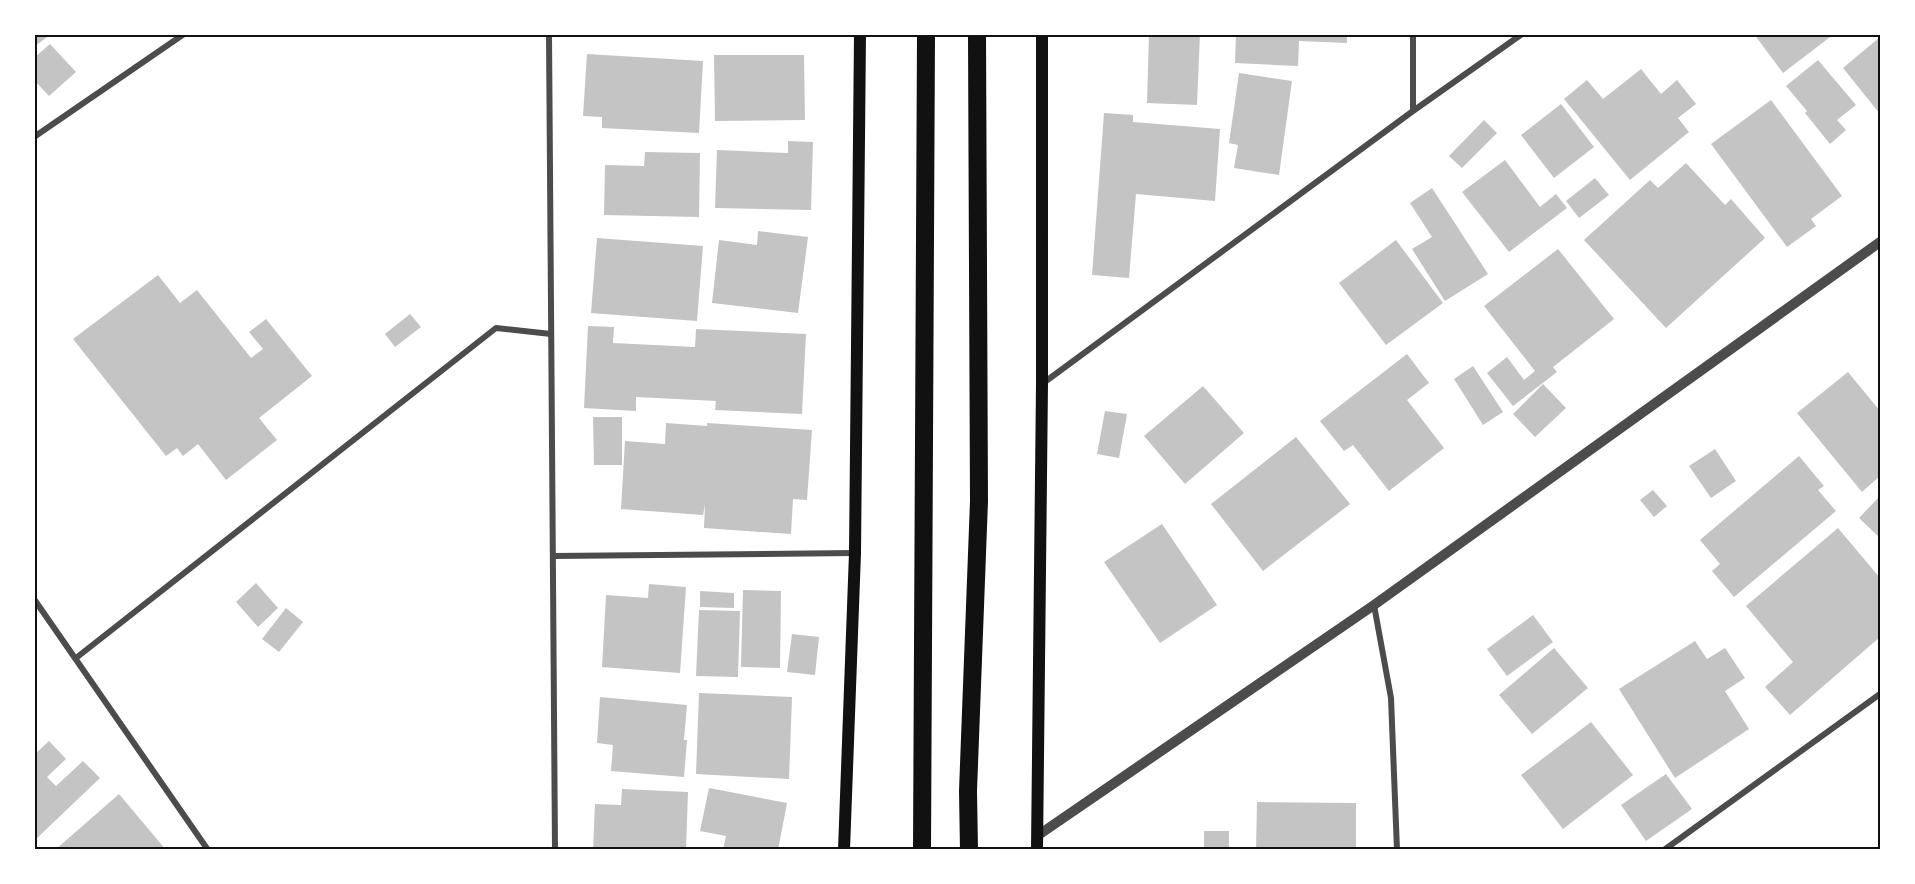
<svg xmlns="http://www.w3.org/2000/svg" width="1915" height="884" viewBox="0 0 1915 884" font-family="Literata,serif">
<rect width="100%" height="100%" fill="#fff"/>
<path fill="#c4c4c4" d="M34,34H51L34,47Z
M1149,34H1200L1197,105L1147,103Z
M1236,34H1347V43L1299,41L1298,66L1235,63Z
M1754,34H1834L1783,73Z
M1880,37V114L1843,68Z
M50,44L76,72L49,96L34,80V58Z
M587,54L703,61L699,133L602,128V117L583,116Z
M714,55H804L805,120L715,121Z
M1818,60L1856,105L1837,120L1846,130L1830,144L1805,113L1807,111L1786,86Z
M1641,69L1661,94L1677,80L1696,104L1678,118L1689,132L1630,180L1564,99L1587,80L1603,99Z
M1239,73L1292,81L1279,175L1234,168L1238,145L1229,143Z
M1771,100L1842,196L1811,219L1816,226L1787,247L1711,144Z
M1561,104L1594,147L1554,178L1521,135Z
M1104,113L1133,115V122L1220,129L1215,201L1136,194L1129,278L1092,275Z
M1484,120L1497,133L1462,168L1449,156Z
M788,141L813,142L811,210L715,208L717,150L788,153Z
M645,152L700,153L699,217L604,215L605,165L644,166Z
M1505,160L1540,207L1556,194L1567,208L1509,252L1462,192Z
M1686,163L1725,205L1731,199L1765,238L1666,328L1584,240L1650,180L1658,188Z
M1595,178L1609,195L1579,218L1566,201Z
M1432,188L1488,274L1445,301L1412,249L1432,237L1410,203Z
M758,231L808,237L798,313L712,303L719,240L757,245Z
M597,238L703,246L697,321L591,313Z
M1396,240L1443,303L1386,345L1339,283Z
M1558,249L1614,319L1553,367L1557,372L1513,406L1487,373L1507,357L1524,380L1535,371L1484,306Z
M158,275L180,303L197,290L251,358L263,349L249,332L266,319L312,376L259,418L277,440L226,480L198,444L183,456L177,448L166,456L73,339Z
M410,314L421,327L395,347L385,334Z
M588,326L614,327L613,343L695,347L696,329L806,334L802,414L715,410L716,401L636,397V411L584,408Z
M1407,354L1429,383L1407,400L1444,448L1389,491L1353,445L1344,451L1320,421Z
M1473,366L1503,412L1483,425L1454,379Z
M1848,372L1880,411V476L1862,492L1797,413Z
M1543,384L1566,408L1535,437L1513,414Z
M1203,386L1244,433L1185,484L1144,436Z
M1105,411L1127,414L1119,458L1097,454Z
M593,417H622V465H594Z
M666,423L707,426V423L812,430L807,500L793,499L791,534L704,528L705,505L703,515L621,509L625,441L665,444Z
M1296,437L1350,504L1263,571L1211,504Z
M1715,449L1736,481L1711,498L1689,466Z
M1799,456L1824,486L1818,490L1836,511L1734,597L1712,571L1720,564L1700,540Z
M1653,490L1667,506L1654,517L1640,500Z
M1880,496V538L1859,518Z
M1162,524L1217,605L1160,643L1104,562Z
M1838,528L1880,578V637L1790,715L1765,687L1793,662L1746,606Z
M256,583L278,608L258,627L236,602Z
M649,584L686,587L680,673L602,667L606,595L648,598Z
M743,590L781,591L780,668L741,667Z
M700,591L734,593V608L700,607Z
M286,608L303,622L279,652L262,639Z
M699,610L740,611L738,677L696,676Z
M1533,615L1553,642L1507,676L1487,649Z
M792,634L819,637L815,675L787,672Z
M1695,641L1707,659L1725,648L1745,678L1725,691L1749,729L1675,778L1619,689Z
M1554,648L1588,688L1532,734L1499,695Z
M699,693L792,697L789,779L696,774Z
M600,697L687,705L684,740H687L684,777L611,771L613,745L597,743Z
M1591,722L1633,775L1563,829L1521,775Z
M49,741L66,759L47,777L56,786L83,761L100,778L34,841V755Z
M1666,774L1692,809L1646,841L1621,805Z
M709,788L787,803L778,850L756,847L755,850H723L726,836L700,831Z
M622,789L688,792L686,850H593L595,804L621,805Z
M119,794L166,850H55Z
M1257,802L1356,803V850H1256Z
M1204,831H1229V850H1204Z"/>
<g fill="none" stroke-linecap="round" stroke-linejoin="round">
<path stroke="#4c4c4c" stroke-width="6" d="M549,34L555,850
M1413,111V34
M34,137L184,34
M1042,384L1413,111L1522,34
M553,556L855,553
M34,599L208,850
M1374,605L1391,698L1397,850
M76,658L496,328L551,334
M1664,850L1880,694"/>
<path stroke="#4c4c4c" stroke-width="10" d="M1037,836L1374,605L1880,242"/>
<path stroke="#111" stroke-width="12" d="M844,850L855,553L860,34
M1037,850L1042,384V34"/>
<path stroke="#111" stroke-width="18" d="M922,850L926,34
M969,850L968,791L979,501L977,34"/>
</g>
<rect width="1915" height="884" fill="none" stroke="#ffffff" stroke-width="72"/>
<rect x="36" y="36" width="1843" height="812" fill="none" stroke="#111" stroke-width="2"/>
</svg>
